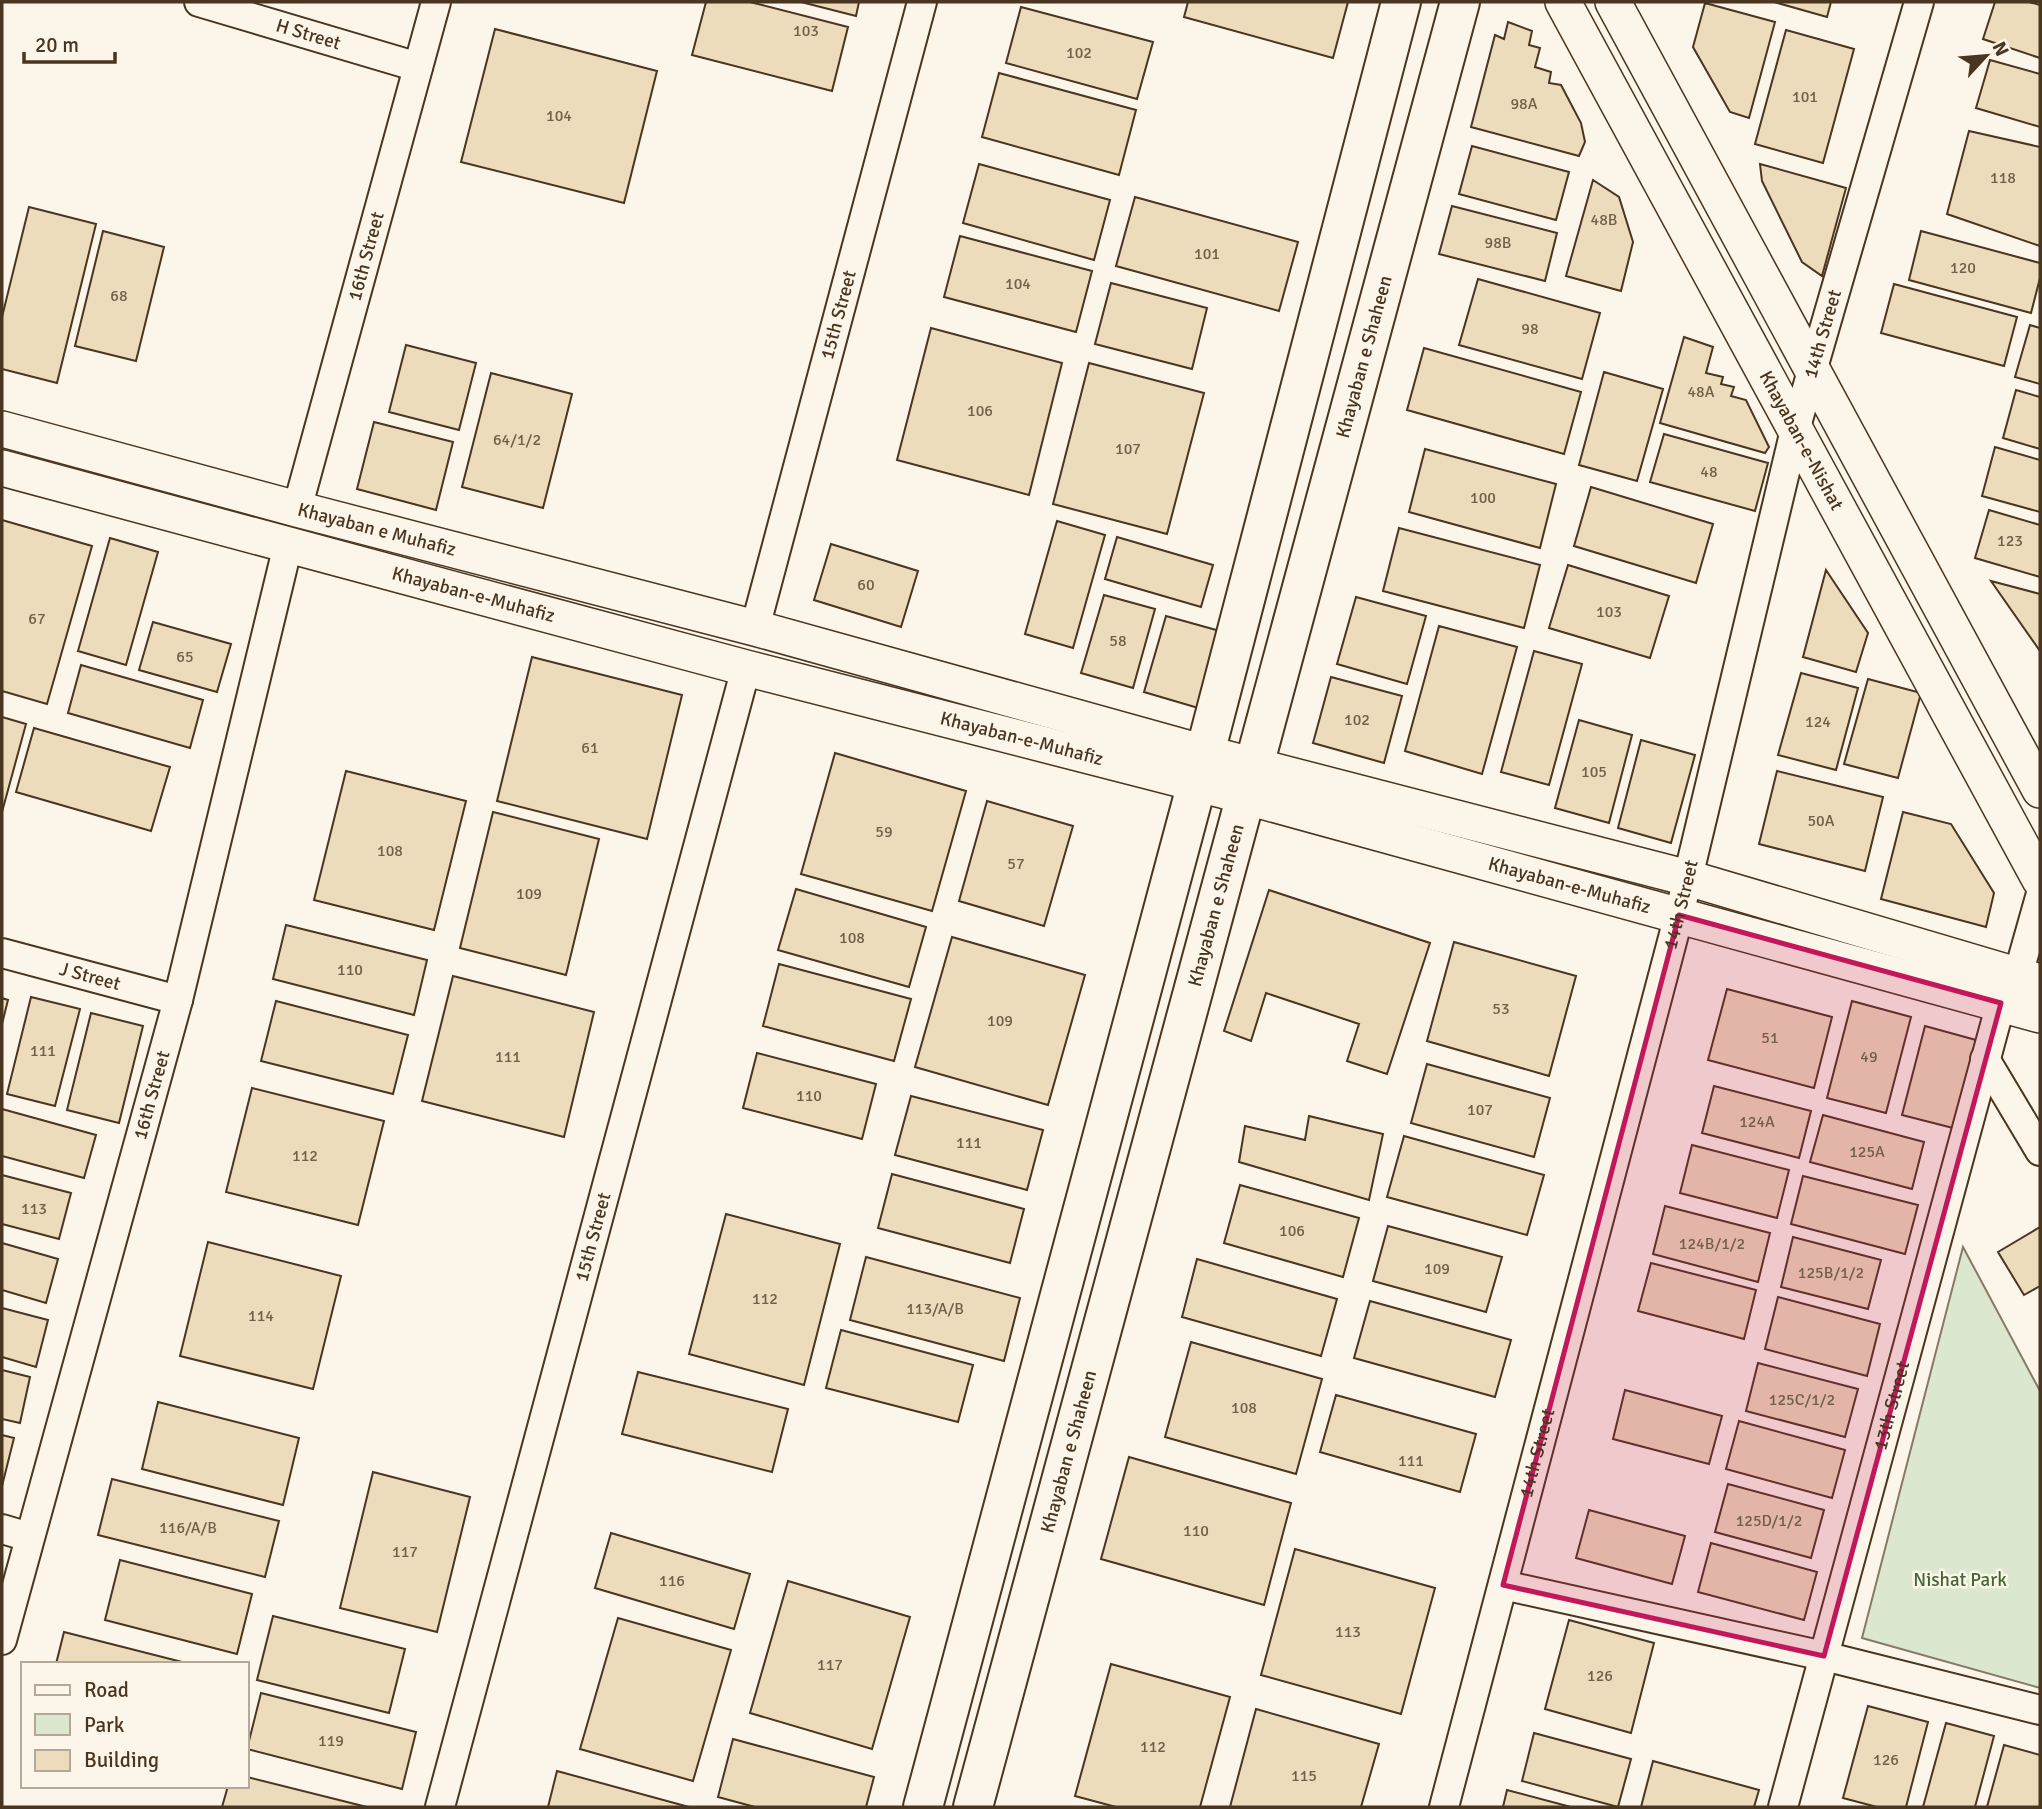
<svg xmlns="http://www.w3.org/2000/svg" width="2042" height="1809" viewBox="0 0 2042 1809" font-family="Signika,sans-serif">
<rect width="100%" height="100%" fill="#fbf6e9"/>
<path fill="#dce7d0" stroke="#887966" stroke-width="2" d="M1963,1247L2040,1391V1688L1862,1638Z"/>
<path fill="#ecdcbc" stroke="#4a3520" stroke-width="2" d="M706,2H750L848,27L832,91L692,55Z
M801,2H859L856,16Z
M1188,2H1348L1333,58L1184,17Z
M1774,2H1831L1827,17Z
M1995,2H2029L2040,5V58L1983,39Z
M1705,3L1775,22L1749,118L1730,112L1693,47Z
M1021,7L1153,42L1137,99L1006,63Z
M1508,22L1532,31L1529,45L1540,48L1535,67L1551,72L1549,83L1561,85L1581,123L1585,142L1579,156L1471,127L1495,35L1504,39Z
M495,29L657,71L624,203L461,162Z
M1786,30L1854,49L1823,163L1755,144Z
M1990,60L2040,74V127L1976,108Z
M999,73L1136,110L1119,175L982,137Z
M1969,131L2040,147V246L1947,214Z
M1472,146L1569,172L1556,220L1459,194Z
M979,164L1110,200L1094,260L963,223Z
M1760,164L1846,188L1822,276L1802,262L1762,181Z
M1593,180L1619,197L1633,242L1621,291L1566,276Z
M1135,197L1298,242L1279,311L1116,266Z
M1452,206L1557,233L1545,281L1439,254Z
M29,207L96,224L57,383L2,369V317Z
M103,231L164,247L136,361L75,346Z
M1921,231L2040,263V278L2031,313L1909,280Z
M960,236L1092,271L1076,332L944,297Z
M1478,279L1600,313L1582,379L1459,345Z
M1111,283L1207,308L1192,369L1095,344Z
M1894,284L2017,317L2004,366L1881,333Z
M2030,325L2040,328V384L2015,377Z
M931,328L1062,363L1029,495L897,460Z
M1684,337L1713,347L1706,373L1723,377L1721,384L1734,387L1731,396L1746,400L1769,447L1765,453L1660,423Z
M406,345L476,363L459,430L389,412Z
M1424,348L1581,392L1564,454L1407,410Z
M1089,363L1204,393L1167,534L1053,504Z
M1604,372L1663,389L1637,481L1579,465Z
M491,373L572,394L543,508L462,487Z
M2016,390L2040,397V449L2003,438Z
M374,422L453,442L436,510L357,489Z
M1664,434L1768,463L1755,511L1650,482Z
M1995,447L2040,460V512L1982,496Z
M1425,449L1556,484L1540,548L1409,512Z
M1591,487L1713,524L1696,583L1574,546Z
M1989,510L2040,525V577L1975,558Z
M2,520L92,546L47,704L2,691Z
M1057,521L1105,535L1073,648L1025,634Z
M1399,528L1540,565L1524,628L1383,591Z
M1117,537L1213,565L1201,607L1105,579Z
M110,538L158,552L126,665L78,651Z
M831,544L918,571L901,627L814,600Z
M1568,565L1669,596L1650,658L1549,628Z
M1826,570L1868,633L1856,672L1803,657Z
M1991,581L2040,594V651Z
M1104,595L1155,609L1133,688L1081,673Z
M1356,597L1426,616L1407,684L1337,664Z
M1166,616L1227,633L1205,710L1144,692Z
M153,622L231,644L217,692L139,670Z
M1439,626L1517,647L1482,774L1405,751Z
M1534,651L1582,664L1549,785L1501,772Z
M532,657L682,695L647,839L497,801Z
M81,665L203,700L190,748L68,713Z
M1801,673L1858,688L1836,770L1778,755Z
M1331,677L1402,696L1384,763L1313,743Z
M1868,679L1921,693L1898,778L1844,764Z
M2,717L26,724L2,812Z
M1579,720L1632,735L1609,823L1555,808Z
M34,728L170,767L151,831L16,792Z
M1641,740L1695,755L1671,843L1618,828Z
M835,753L966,791L932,911L801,874Z
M346,771L466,801L434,930L314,900Z
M1777,771L1883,797L1865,871L1759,844Z
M987,801L1073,826L1044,926L959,901Z
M493,812L599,839L566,975L460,948Z
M1903,812L1951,824L1994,893L1986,927L1881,899Z
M796,889L926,927L909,987L778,950Z
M1269,890L1430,943L1387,1074L1347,1061L1359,1024L1266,993L1251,1041L1224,1031Z
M286,925L427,960L414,1015L273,979Z
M952,937L1085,975L1048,1105L915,1067Z
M1454,942L1576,976L1549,1076L1427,1041Z
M779,964L911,999L894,1061L763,1026Z
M453,976L594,1012L564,1137L422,1101Z
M1727,989L1832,1017L1814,1088L1708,1060Z
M31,997L80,1009L55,1106L7,1094Z
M2,998L8,1000L2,1024Z
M276,1001L408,1035L393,1094L261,1061Z
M1852,1001L1911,1017L1886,1113L1827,1098Z
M91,1013L143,1026L119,1123L67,1110Z
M1925,1026L1976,1040L1953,1128L1902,1115Z
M757,1053L876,1084L862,1139L743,1108Z
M1427,1064L1550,1098L1534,1157L1411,1123Z
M1714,1086L1811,1111L1799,1158L1702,1133Z
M252,1088L384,1121L358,1225L226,1192Z
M911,1096L1043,1130L1027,1190L895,1155Z
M2,1109L96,1135L84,1178L2,1156Z
M1823,1115L1924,1142L1912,1189L1810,1162Z
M1309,1116L1383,1134L1369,1200L1239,1162L1245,1126L1305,1140Z
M1404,1136L1544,1175L1527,1235L1387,1197Z
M1692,1145L1789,1170L1777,1218L1680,1193Z
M892,1174L1024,1209L1010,1263L878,1228Z
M2,1175L71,1193L59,1239L2,1224Z
M1803,1176L1918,1205L1905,1254L1791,1224Z
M1240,1185L1359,1218L1343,1277L1224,1243Z
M1665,1206L1770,1233L1758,1282L1653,1254Z
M726,1214L840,1244L804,1385L689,1354Z
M1388,1226L1502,1257L1486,1312L1373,1281Z
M2040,1227V1286L2024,1295L1998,1252Z
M1793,1237L1881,1260L1868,1309L1781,1287Z
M208,1242L341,1276L313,1389L180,1356Z
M2,1243L58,1259L46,1303L2,1290Z
M866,1257L1020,1298L1004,1361L850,1320Z
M1197,1259L1337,1299L1321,1356L1182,1317Z
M1651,1263L1756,1290L1744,1339L1638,1311Z
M1778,1297L1880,1324L1867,1376L1765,1349Z
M1370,1301L1511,1340L1495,1397L1354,1358Z
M2,1308L48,1320L36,1367L2,1357Z
M841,1330L973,1365L958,1422L826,1388Z
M1191,1342L1322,1379L1296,1474L1165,1437Z
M1758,1363L1858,1389L1845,1437L1746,1411Z
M2,1370L30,1377L20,1423L2,1419Z
M638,1372L788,1409L772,1472L622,1434Z
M1625,1390L1722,1416L1709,1464L1613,1439Z
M1336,1395L1476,1434L1460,1492L1320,1452Z
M158,1402L299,1438L283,1505L142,1469Z
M1739,1421L1845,1450L1832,1498L1726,1469Z
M2,1435L14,1438L2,1486Z
M1129,1457L1291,1503L1264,1605L1101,1559Z
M373,1472L470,1497L437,1632L340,1608Z
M112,1479L279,1521L265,1577L98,1535Z
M1728,1484L1824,1510L1811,1558L1715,1532Z
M1589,1510L1685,1536L1672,1584L1576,1558Z
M611,1533L750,1574L734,1629L595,1588Z
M1711,1543L1817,1572L1804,1620L1698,1592Z
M1295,1549L1435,1588L1401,1714L1261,1675Z
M120,1560L252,1594L237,1654L105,1620Z
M788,1581L910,1617L872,1749L750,1713Z
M273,1616L405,1649L389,1713L257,1680Z
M618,1618L731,1650L693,1781L580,1749Z
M1569,1620L1654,1643L1631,1733L1545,1709Z
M64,1632L190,1664H56Z
M1111,1664L1230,1697L1200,1807H1116L1075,1796Z
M261,1693L416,1732L402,1789L247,1749Z
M1868,1706L1928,1722L1906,1807H1877L1843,1798Z
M1256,1709L1379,1744L1361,1807H1230Z
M1946,1723L1994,1736L1975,1807H1923Z
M1534,1733L1631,1759L1618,1807L1522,1781Z
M733,1739L874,1777L866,1807H755L718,1797Z
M2004,1745L2040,1755V1807H1987Z
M1653,1761L1759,1790L1754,1807H1641Z
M557,1771L689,1807H548Z
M247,1777L367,1807H222L228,1786H247Z
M1507,1790L1571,1807H1503Z"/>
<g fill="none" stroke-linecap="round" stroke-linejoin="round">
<defs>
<g id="minor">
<path id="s1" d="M199,2L418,67"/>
<path id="s2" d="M297,509L436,2"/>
<path id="s3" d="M755,628L922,2"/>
<path id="s4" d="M2,953L178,1000"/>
<path d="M2018,975L2040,897"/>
<path d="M1985,1059L2040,1151"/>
<path d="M2,1529L29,1537"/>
<path d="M1503,1585L1824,1656L2040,1710"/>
<path id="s5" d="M2,1640L178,1000L288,545"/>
<path id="s6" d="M440,1807L746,668"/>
<path id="s7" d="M1444,1807L1679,915L1795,430L1919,2"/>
<path id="s8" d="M1783,1807L2001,1003"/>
</g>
<g id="tertiary">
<path id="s9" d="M1563,2L2040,880"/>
<path d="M1613,2L2040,790"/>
<path id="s10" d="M2,429L297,509L755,628L1205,753L1688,878L2040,982"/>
<path id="s11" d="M2,468L746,668L1222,790L2040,1015"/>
</g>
<g id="secondary">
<path d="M923,1807L1205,753L1401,2"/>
<path id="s12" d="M973,1807L1460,2"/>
</g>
</defs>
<use href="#minor" stroke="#4a3520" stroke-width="32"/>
<use href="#tertiary" stroke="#4a3520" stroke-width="38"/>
<use href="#secondary" stroke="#4a3520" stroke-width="42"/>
<use href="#minor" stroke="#fbf6e9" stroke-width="28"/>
<use href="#tertiary" stroke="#fbf6e9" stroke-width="35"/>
<use href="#secondary" stroke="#fbf6e9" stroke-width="38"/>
</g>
<path fill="#c2185b" fill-opacity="0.2" stroke="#c2185b" stroke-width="5" stroke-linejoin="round" d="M1679,915L2001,1003L1824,1656L1503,1585Z"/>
<g text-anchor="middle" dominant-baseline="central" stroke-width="5" stroke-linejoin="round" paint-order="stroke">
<g font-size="16" fill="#725f47">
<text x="806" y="31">103</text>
<text x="1079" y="53">102</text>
<text x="1805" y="97">101</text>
<text x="1524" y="104">98A</text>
<text x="559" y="116">104</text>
<text x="2003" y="178">118</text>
<text x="1604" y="220">48B</text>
<text x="1498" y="243">98B</text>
<text x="1207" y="254">101</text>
<text x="1963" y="268">120</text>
<text x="1018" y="284">104</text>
<text x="119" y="296">68</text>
<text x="1530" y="329">98</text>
<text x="1701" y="392">48A</text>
<text x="980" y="411">106</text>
<text x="517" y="440">64/1/2</text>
<text x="1128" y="449">107</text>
<text x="1709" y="472">48</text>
<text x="1483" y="498">100</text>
<text x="2010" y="541">123</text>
<text x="866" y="585">60</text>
<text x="1609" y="612">103</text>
<text x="37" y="619">67</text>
<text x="1118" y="641">58</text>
<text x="185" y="657">65</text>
<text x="1357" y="720">102</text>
<text x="1818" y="722">124</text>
<text x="590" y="748">61</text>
<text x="1594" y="772">105</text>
<text x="1821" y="821">50A</text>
<text x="884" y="832">59</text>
<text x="390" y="851">108</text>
<text x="1016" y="864">57</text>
<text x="529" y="894">109</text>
<text x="852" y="938">108</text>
<text x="350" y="970">110</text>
<text x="1501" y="1009">53</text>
<text x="1000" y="1021">109</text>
<text x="1770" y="1038">51</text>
<text x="43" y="1051">111</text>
<text x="508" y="1057">111</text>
<text x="1869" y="1057">49</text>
<text x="809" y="1096">110</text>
<text x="1480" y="1110">107</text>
<text x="1757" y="1122">124A</text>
<text x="969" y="1143">111</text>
<text x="1867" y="1152">125A</text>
<text x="305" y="1156">112</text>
<text x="34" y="1209">113</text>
<text x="1292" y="1231">106</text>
<text x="1712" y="1244">124B/1/2</text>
<text x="1437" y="1269">109</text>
<text x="1831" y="1273">125B/1/2</text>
<text x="765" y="1299">112</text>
<text x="935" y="1309">113/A/B</text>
<text x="261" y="1316">114</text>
<text x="1802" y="1400">125C/1/2</text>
<text x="1244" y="1408">108</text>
<text x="1411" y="1461">111</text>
<text x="1769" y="1521">125D/1/2</text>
<text x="188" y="1528">116/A/B</text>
<text x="1196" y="1531">110</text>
<text x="405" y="1552">117</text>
<text x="672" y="1581">116</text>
<text x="1348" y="1632">113</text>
<text x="830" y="1665">117</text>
<text x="1600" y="1676">126</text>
<text x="331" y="1741">119</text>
<text x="1153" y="1747">112</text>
<text x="1886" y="1760">126</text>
<text x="1304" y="1776">115</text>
</g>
<g font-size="19" fill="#4a3520" stroke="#fbf6e9">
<text stroke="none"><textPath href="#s1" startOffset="114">H Street</textPath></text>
<text stroke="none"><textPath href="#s2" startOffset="262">16th Street</textPath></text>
<text stroke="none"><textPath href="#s3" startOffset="324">15th Street</textPath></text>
<text stroke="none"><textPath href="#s7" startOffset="1521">14th Street</textPath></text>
<text stroke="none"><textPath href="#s12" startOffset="1502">Khayaban e Shaheen</textPath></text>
<text stroke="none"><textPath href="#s9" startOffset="499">Khayaban-e-Nishat</textPath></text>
<text stroke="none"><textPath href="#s10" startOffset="388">Khayaban e Muhafiz</textPath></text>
<text stroke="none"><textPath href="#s11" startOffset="488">Khayaban-e-Muhafiz</textPath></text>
<text stroke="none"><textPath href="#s11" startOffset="1055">Khayaban-e-Muhafiz</textPath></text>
<text stroke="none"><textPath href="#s11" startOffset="1622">Khayaban-e-Muhafiz</textPath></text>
<text stroke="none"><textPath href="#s12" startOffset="934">Khayaban e Shaheen</textPath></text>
<text stroke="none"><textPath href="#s7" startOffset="933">14th Street</textPath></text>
<text stroke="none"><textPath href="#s4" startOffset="91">J Street</textPath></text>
<text stroke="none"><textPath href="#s5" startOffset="565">16th Street</textPath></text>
<text stroke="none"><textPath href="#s6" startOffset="590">15th Street</textPath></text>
<text stroke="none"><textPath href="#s8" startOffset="416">13th Street</textPath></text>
<text stroke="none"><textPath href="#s12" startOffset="368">Khayaban e Shaheen</textPath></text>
<text stroke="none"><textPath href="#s7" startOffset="366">14th Street</textPath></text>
</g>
<g font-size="19" fill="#436837" stroke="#fbf6e9">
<text x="1960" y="1580">Nishat Park</text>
</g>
</g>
<rect width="2042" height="1809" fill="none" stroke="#4a3520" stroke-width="7"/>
<rect x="21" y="1662" width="228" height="126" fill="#fbf6e9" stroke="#b4a999" stroke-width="2"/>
<rect x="35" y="1685" width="35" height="10" fill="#fbf6e9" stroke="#b4a999" stroke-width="2"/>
<text x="84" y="1697" font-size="21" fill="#4a3520">Road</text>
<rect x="35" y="1714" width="35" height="21" fill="#dce7d0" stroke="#b4a999" stroke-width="2"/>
<text x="84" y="1732" font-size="21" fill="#4a3520">Park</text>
<rect x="35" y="1750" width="35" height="21" fill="#ecdcbc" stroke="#b4a999" stroke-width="2"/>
<text x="84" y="1767" font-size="21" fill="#4a3520">Building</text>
<g transform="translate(1986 56) rotate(64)" stroke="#fbf6e9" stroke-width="5" paint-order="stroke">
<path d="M0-5L12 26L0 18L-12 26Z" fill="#4a3520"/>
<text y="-10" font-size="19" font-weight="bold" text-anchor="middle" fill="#4a3520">N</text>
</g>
<path d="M24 52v10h91v-10" fill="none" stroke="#4a3520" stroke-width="3.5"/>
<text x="35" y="52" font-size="21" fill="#4a3520" stroke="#fbf6e9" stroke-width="5" paint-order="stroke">20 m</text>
</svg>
